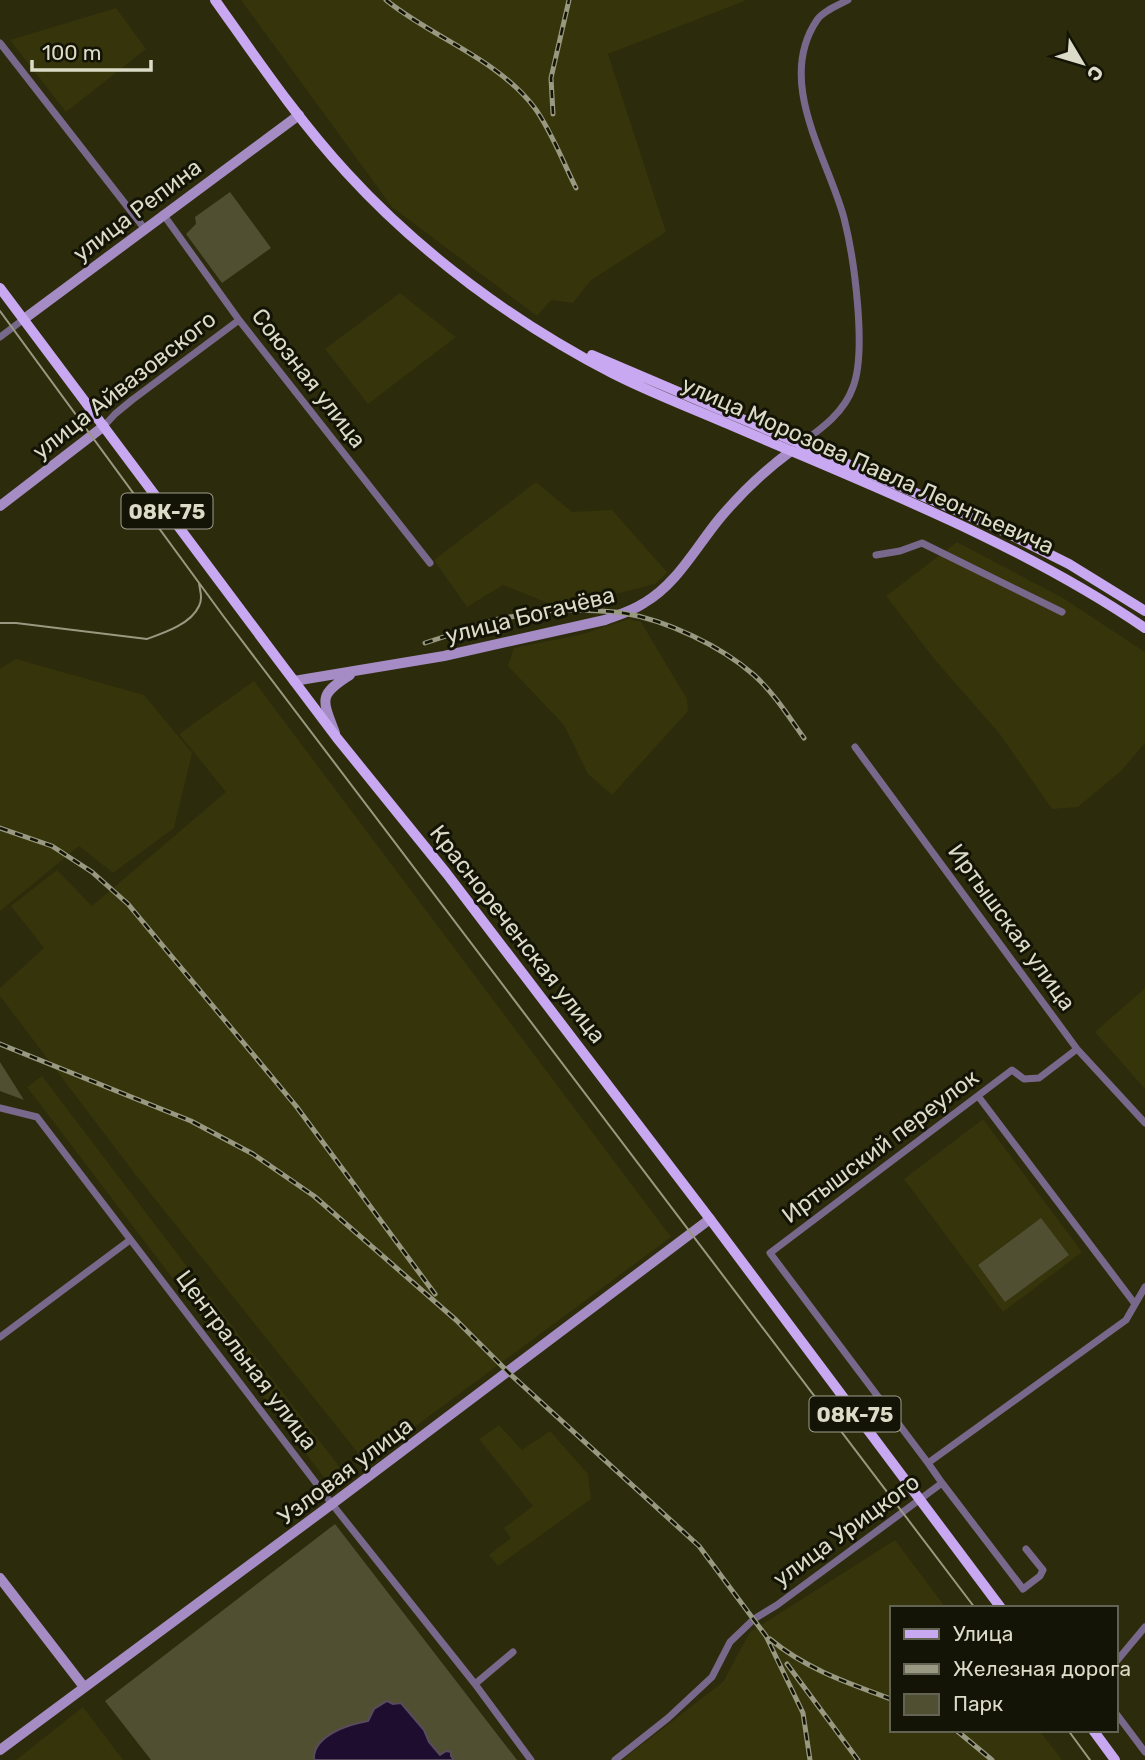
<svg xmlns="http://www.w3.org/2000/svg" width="1145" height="1760" viewBox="0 0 1145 1760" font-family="Rubik,sans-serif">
<rect width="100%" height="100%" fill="#2c2b0b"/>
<path fill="#36340b" d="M241,0H747L608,54L666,232L591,280L573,303L551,300L537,316L392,207Z
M116,8L146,49L66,112L10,40Z
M400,293L456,337L368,404L325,349Z
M536,482L572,512L612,510L667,572L655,584L560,608L503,585L467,607L434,560Z
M957,542L1063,598L1145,652V743L1121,771L1078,807L1052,809L999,733L935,660L886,596Z
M629,619L641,622L687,699L688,711L612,795L588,774L564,725L508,666L514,648L583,634Z
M16,659L144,695L192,753L174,828L113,873L79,846L0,911V669Z
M254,681L671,1237L366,1463L135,1174L0,996V988L44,948L11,906L57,870L92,906L226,792L179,734Z
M1145,988V1089L1095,1032Z
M42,1076L341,1469L326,1480L27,1087Z
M983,1119L1082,1252L1003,1312L904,1179Z
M499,1425L522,1450L550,1431L588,1474L591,1499L498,1566L489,1555L511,1538L504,1528L533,1506L479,1439Z
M895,1540L946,1608H891V1730H1039L1062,1760H622L723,1682L750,1632Z
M83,1707L123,1760H16Z"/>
<path fill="#504f32" d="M230,192L271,248L222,283L186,234L196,224L195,217Z
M0,1062L24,1100L0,1091Z
M1041,1218L1069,1255L1005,1302L978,1265Z
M335,1524L517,1760H151L105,1701Z"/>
<path fill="#1e0d2f" stroke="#574b5d" stroke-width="2" d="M387,1701L393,1704L401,1703L424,1730L429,1742L440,1755L446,1751L451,1752V1756L454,1760H314C312,1736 349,1724 368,1721L374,1709Z"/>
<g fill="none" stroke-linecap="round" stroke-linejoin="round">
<path stroke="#78698c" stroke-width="7" d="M0,43L144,228
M163,214L239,320L430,563
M0,337L24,319
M104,426L115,414L132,400L239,320
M799,445C821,429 844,413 853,387C867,351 854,257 844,218C828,158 775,82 817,20C823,11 839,5 848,0
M876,555L900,551L922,543L1062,612
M855,747L1077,1049L1145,1123
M978,1096L1135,1304
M0,1108L37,1117L332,1504L475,1684L531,1760
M0,1337L130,1240
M928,1463L770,1253L1012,1070L1024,1079L1039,1078L1077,1049
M942,1483L1023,1589L1040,1576L1043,1570L1026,1549
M1115,1663L1145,1627
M475,1684L513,1652
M1115,1712L1145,1752
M615,1760L668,1718L712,1677L730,1642L754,1619L777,1605L942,1483L928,1463L1126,1320L1145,1287"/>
<path stroke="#a58cc4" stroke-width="10" d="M24,319L299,115
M0,506L104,426
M294,681L444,656L605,620C618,615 632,611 644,603C677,584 696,547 720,518C741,493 764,471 791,451
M335,733C322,699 318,695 350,675
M0,1578L84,1687
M0,1750L332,1504L710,1219"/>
<path stroke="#c8a8f0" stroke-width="10" d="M215,0C257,59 298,120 347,173C421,254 515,323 612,373C649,392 689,407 728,424C869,485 1017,541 1145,628
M0,288L279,661L337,738L447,874L710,1219L1001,1608
M592,355L993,526L1069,564L1145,611
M1093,1730L1115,1760"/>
<path stroke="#999981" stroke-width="2" d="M0,311L224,617L975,1608
M0,623H16L147,639C164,633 191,624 199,606C203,598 200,591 199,583
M1068,1730L1090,1760"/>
<defs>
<path id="rail" d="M386,0C433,38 496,58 534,107C550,128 564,164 576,188
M553,114L551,78L569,0
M558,610C580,610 602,610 623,613C666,620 721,646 754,675C774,693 789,717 804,738
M425,643L498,619L567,608
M0,828L52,846L92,872L128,904L296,1106L435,1294
M0,1044L191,1121L253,1154L314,1196L456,1320L508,1372L699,1546L766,1636L803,1713L810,1760
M770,1639C806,1669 848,1683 891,1699
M787,1664L858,1760
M956,1730L992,1760"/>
</defs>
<use href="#rail" stroke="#999981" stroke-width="5"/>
<use href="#rail" stroke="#131306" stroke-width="2.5" stroke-dasharray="8" stroke-linecap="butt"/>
</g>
<g text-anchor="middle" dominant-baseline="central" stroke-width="6" stroke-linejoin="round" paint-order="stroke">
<g fill="#131306" stroke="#9f9f8e" stroke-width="2">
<rect x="121.5" y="493.5" width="91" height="35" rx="5"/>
<rect x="809.5" y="1396.5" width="91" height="35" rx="5"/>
</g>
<g font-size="21" font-weight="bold" fill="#dbdbc8">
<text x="167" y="511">08К-75</text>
<text x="855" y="1414">08К-75</text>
</g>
<g font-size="23" fill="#dbdbc8" stroke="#131306">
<text transform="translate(137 210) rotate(-37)">улица Репина</text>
<text transform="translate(309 378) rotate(52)">Союзная улица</text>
<text transform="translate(124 385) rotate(-38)">улица Айвазовского</text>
<text transform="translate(868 465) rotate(24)">улица Морозова Павла Леонтьевича</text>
<text transform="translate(530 615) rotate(-14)">улица Богачёва</text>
<text transform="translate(1012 927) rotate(54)">Иртышская улица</text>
<text transform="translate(518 934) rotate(52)">Краснореченская улица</text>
<text transform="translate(880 1146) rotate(-37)">Иртышский переулок</text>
<text transform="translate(247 1360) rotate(53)">Центральная улица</text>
<text transform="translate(345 1471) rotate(-37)">Узловая улица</text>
<text transform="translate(846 1530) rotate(-36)">улица Урицкого</text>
</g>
</g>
<rect x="890" y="1606" width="228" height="126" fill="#131306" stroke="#636354" stroke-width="2"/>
<rect x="904" y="1629" width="35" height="10" fill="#c8a8f0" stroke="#636354" stroke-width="2"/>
<text x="953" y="1641" font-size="21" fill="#dbdbc8">Улица</text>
<rect x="904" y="1664" width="35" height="10" fill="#999981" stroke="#636354" stroke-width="2"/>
<text x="953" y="1676" font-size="21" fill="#dbdbc8">Железная дорога</text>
<rect x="904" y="1694" width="35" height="21" fill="#504f32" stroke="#636354" stroke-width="2"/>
<text x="953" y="1711" font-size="21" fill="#dbdbc8">Парк</text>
<g transform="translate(1082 63) rotate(128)" stroke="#131306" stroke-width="5" paint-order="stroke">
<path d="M0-5L12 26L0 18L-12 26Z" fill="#dbdbc8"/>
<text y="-10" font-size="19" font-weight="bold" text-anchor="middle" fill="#dbdbc8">С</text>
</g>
<path d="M32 60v10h119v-10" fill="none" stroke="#dbdbc8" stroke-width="3.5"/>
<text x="42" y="60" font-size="21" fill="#dbdbc8" stroke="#131306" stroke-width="5" paint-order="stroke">100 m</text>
</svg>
